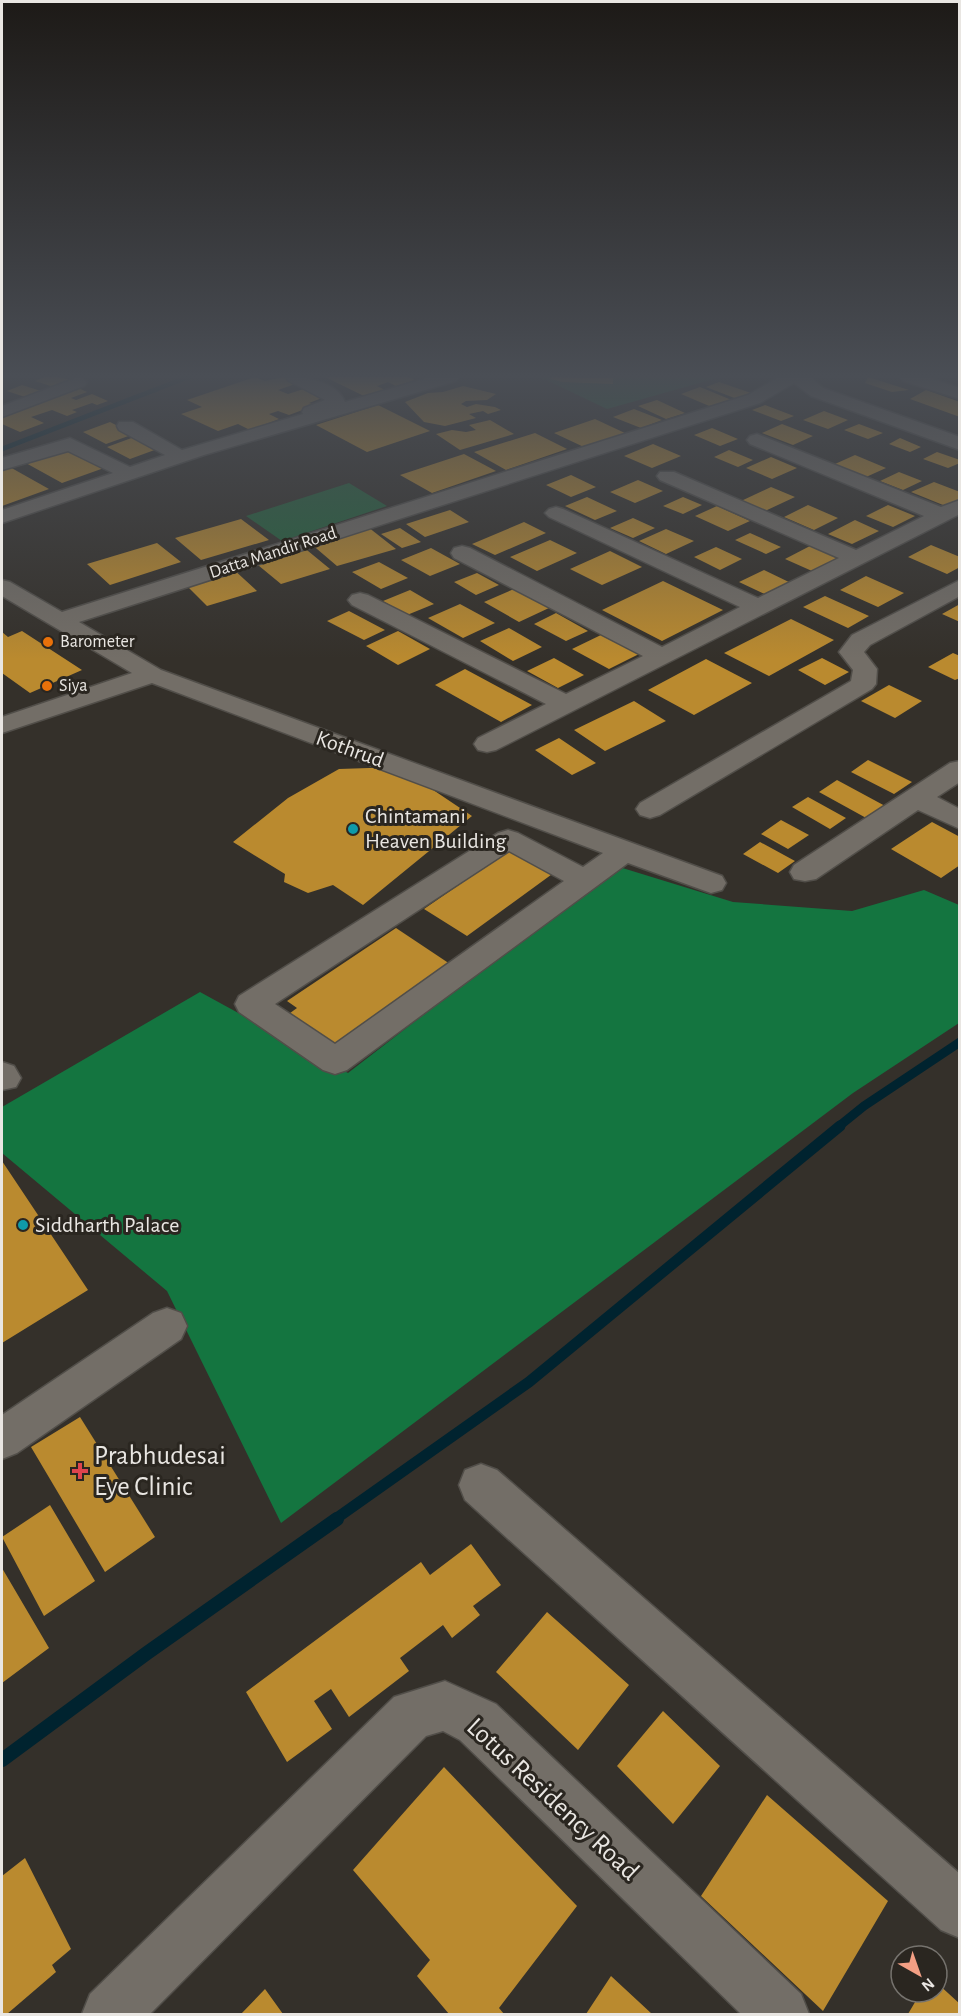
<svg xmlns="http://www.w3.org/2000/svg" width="961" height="2016" viewBox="0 0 961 2016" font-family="'Alegreya Sans',sans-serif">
<rect width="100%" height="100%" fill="#34302a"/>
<path fill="#24633c" d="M540,377H721L607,409Z
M349,483L387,506L282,541L246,516Z"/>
<path fill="#147540" d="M616,866L733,902L852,911L924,890L959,905V1023L853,1093L281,1523L167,1291L2,1153V1107L200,992L348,1073Z"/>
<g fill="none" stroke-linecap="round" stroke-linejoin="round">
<path stroke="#00232f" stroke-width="5" d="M2,449L188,377"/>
<path stroke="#00232f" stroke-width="9" d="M838,1127L864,1106L960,1042"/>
<path stroke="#00232f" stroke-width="11" d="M334,1520L529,1382L840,1126"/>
<path stroke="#00232f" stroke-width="14" d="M2,1760L147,1653L337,1519"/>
</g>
<path fill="#ba8a2f" d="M44,377H59L70,380L54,387L35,381Z
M255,377L265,381L284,377L298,383L278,390L288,394L307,388L327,396L309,403L316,405L289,415L278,411L269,414L279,419L250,430L238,424L218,431L181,414L202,407L187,400Z
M325,377H409L415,380L396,386L388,382L377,386L385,390L364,396Z
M552,377L613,378V384L563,382L550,379Z
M868,377L909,390L892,392L865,383Z
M719,382L751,393L737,399L706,387Z
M22,385L41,391L25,397L7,391Z
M463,386L496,394L487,400L466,401L461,404L467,407L476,404L495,407L501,410L488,414L483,411L469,414L476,418L445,426L424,422L405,402L428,393L443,392Z
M76,387L87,392L71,398L76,400L92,394L108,401L97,405L92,403L72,410L77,412L67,416L52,410L31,417L44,423L20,432L2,424V417L39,404L35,402L70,392L66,391Z
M700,387L734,401L714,408L681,394Z
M926,390L960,402V417L910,399Z
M657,400L685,413L666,419L638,406Z
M378,405L430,431L367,452L316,425Z
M765,405L794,416L781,421L752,410Z
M634,409L662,420L641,428L613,417Z
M824,411L848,420L828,429L803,420Z
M595,419L627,434L586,448L554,433Z
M490,420L514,434L460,450L436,434L452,430L466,432L476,430L469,425Z
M110,422L134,434L106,444L83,432Z
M782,424L813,436L793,445L762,433Z
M859,424L883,433L868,439L844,430Z
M712,428L738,439L720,446L694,435Z
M535,433L567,449L506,470L474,452Z
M137,436L160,448L130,459L107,447Z
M900,438L921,447L910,452L889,444Z
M653,444L681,456L652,468L624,456Z
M66,448L104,468L62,483L24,462Z
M729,450L753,460L738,467L714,457Z
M937,452L960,460V463L948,468L923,459Z
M464,454L496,471L432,493L400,475Z
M855,455L886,468L866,477L835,464Z
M771,457L797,468L772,479L746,468Z
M8,466L49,489L2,506V468Z
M899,472L922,481L903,490L880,481Z
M571,475L596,487L571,497L546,485Z
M638,480L663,491L635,503L610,492Z
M934,482L960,492V501L948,507L911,492Z
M771,487L795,497L765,511L741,501Z
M587,497L617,511L595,520L565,506Z
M683,497L702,505L683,514L663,506Z
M808,505L838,518L814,530L784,517Z
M888,505L915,516L893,527L866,516Z
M717,506L750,521L728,531L695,516Z
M450,510L469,522L425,537L406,524Z
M633,518L655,528L633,538L610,528Z
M241,519L269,540L201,560L175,538Z
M855,520L879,531L852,544L828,534Z
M524,522L546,533L495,555L472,544Z
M368,527L396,549L337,566L310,543Z
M400,528L421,542L402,548L381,534Z
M666,529L694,541L666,554L639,541Z
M750,533L781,547L766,554L735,540Z
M550,540L577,553L537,571L510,557Z
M157,543L181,562L110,585L87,564Z
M931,545L960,557V567L947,574L908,557Z
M302,546L330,569L281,584L253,561Z
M810,546L838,558L812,571L785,559Z
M716,547L742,559L720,570L694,557Z
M431,548L460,564L430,576L401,560Z
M610,551L642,567L602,585L570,569Z
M379,562L408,578L381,589L352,572Z
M232,568L257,591L207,606L183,582Z
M764,570L793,584L769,596L739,582Z
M477,573L499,585L476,595L454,582Z
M866,576L904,593L878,607L840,590Z
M663,581L723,610L662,641L602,610Z
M514,589L549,608L519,622L484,602Z
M410,590L434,604L407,615L383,601Z
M825,596L869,616L848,628L803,607Z
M460,604L495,623L463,638L428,618Z
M960,604V622L942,614Z
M349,611L385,630L364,640L327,621Z
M556,613L588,631L566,641L534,624Z
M791,619L834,640L769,676L724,653Z
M509,628L542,647L513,661L480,641Z
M22,631L82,670L30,693L2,673V632L8,637Z
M398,631L430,649L398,665L366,646Z
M603,634L639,654L609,669L572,649Z
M953,653L960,656V678L955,680L928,667Z
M554,658L584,675L558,688L527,671Z
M822,658L849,672L825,685L798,670Z
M706,659L752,683L694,715L648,690Z
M465,669L532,705L501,722L435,685Z
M889,685L922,701L895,718L861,701Z
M634,701L666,721L605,751L574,730Z
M559,738L596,763L572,775L535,750Z
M868,760L912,782L894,794L851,772Z
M399,767L472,816L363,905L333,885L308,893L284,882L285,874L233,842L288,798L339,769Z
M837,780L887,807L868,819L819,792Z
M808,797L846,818L830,829L792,807Z
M781,820L809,835L788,849L761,834Z
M932,822L960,837V865L941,878L891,849Z
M760,842L795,861L778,873L743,854Z
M512,848L555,872L467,936L424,909Z
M396,928L450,964L329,1048L286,1016L297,1008L287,1001Z
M2,1161L88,1290L2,1343Z
M80,1417L155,1537L105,1572L31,1447Z
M50,1505L95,1581L44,1616L2,1537Z
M471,1544L501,1585L473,1606L480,1615L452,1638L443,1625L400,1658L409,1671L349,1717L331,1689L314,1701L332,1729L287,1762L246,1692L421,1562L430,1575Z
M2,1568L49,1648L2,1683Z
M547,1612L629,1685L578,1750L496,1672Z
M663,1711L720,1766L673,1824L617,1766Z
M444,1767L577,1906L499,2008L504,2014H449L417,1976L430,1960L353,1870Z
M767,1795L888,1901L823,2011L701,1896Z
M25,1858L71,1949L52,1965L56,1972L7,2014H2V1876Z
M611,1976L652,2014H586Z
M937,1983L960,2004V2014H908L921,1992H937Z
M265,1989L283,2014H241Z"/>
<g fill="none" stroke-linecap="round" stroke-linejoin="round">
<defs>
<path id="minor" d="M79,377L87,382L84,386L2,417V406Z
M286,377C305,377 337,381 345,402L431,377H459L456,381L204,455L2,523V510L113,473L68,451L2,470V458L70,438L130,467L165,455L119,430L117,426L119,422H133L182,450L303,414L302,412L304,408L325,400L289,381Z
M779,377H810L823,388L960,437V450L811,396L794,383L760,403L79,622L161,670L722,876L726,883L722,890L711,893L628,863L347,1070L335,1074L323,1070L239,1012L235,1004L239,996L498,833L508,830L518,833L583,867L603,853L152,683L2,733V717L132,673L2,596V580L10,582L62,612L748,395ZM509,851L564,881L335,1044L275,1004Z
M900,377H927L960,388V399L903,381Z
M757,434L941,507L960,500V514L496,750L487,752L478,750L474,744L478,738L546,704L352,605L348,600L352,595L360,593L368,595L566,694L643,656L454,558L451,553L454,548L462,546L470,548L662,647L740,607L549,517L545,513L549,509L556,507L563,509L758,598L839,558L660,480L657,476L660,472H674L856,550L924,516L750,444L747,440L750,436Z
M960,580V596L870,645L864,652L877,669L876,684L872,689L660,815L650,818L640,815L636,809L640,803L851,681L853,670L839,652L852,635Z
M960,761V782L937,797L960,809V829L918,810L816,879L805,881L794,879L790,872L794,865L950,763Z
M2,1062L14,1066L21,1078L16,1087L2,1090Z
M167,1308L181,1313L187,1326L181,1339L17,1453L2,1459V1415L153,1313Z
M481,1464L497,1470L960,1874V1938L941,1930L465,1500L459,1485L465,1470Z
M445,1681L496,1704L801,1994L809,2014H741L460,1740L443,1731L426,1736L150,2014H82L90,1994L394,1697Z"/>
</defs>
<use href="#minor" stroke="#514e49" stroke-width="3"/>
<use href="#minor" fill="#736e67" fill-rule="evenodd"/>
</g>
<linearGradient id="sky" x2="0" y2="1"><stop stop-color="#1d1a17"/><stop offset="0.57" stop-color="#4a4e55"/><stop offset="1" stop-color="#4a4e55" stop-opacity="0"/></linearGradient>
<rect width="961" height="659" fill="url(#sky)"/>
<g fill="#e8710a" stroke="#2a2620" stroke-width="2">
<circle cx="48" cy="642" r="6"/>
<circle cx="47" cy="686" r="6"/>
</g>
<g fill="#0f9aa8" stroke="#2a2620" stroke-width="2">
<circle cx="353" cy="829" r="6"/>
<circle cx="23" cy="1225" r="6"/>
</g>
<path fill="#e0444e" stroke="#2a2620" stroke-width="2" d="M77 1462h6v6h6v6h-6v6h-6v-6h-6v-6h6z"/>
<g text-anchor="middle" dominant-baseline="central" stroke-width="6" stroke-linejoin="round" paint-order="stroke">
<g font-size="18" fill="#e9e6e2" stroke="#2a2620">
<text transform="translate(273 553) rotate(-18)">Datta Mandir Road</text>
</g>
<g font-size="18" fill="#e9e6e2" stroke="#2a2620" text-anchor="start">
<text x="60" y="642">Barometer</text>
<text x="59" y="686">Siya</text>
</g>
<g font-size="22" fill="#e9e6e2" stroke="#2a2620">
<text transform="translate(350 749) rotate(20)">Kothrud</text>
</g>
<g font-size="22" fill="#e9e6e2" stroke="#2a2620" text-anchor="start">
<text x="365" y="816">Chintamani<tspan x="365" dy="25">Heaven Building</tspan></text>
<text x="35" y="1225">Siddharth Palace</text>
</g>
<g font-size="27" fill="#e9e6e2" stroke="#2a2620" text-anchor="start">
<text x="94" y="1455">Prabhudesai<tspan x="94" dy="31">Eye Clinic</tspan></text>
</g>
<g font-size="27" fill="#e9e6e2" stroke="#2a2620">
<text transform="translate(553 1799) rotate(43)">Lotus Residency Road</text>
</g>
</g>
<rect width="961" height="2016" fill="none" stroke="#e9e6e2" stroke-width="6"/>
<g transform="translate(919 1974) rotate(140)"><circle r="28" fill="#2a2620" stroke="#76736e" stroke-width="1.5"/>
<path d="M0-4.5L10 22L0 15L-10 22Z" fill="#f39f84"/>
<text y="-9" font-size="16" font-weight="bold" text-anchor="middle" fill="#e9e6e2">N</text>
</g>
</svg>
